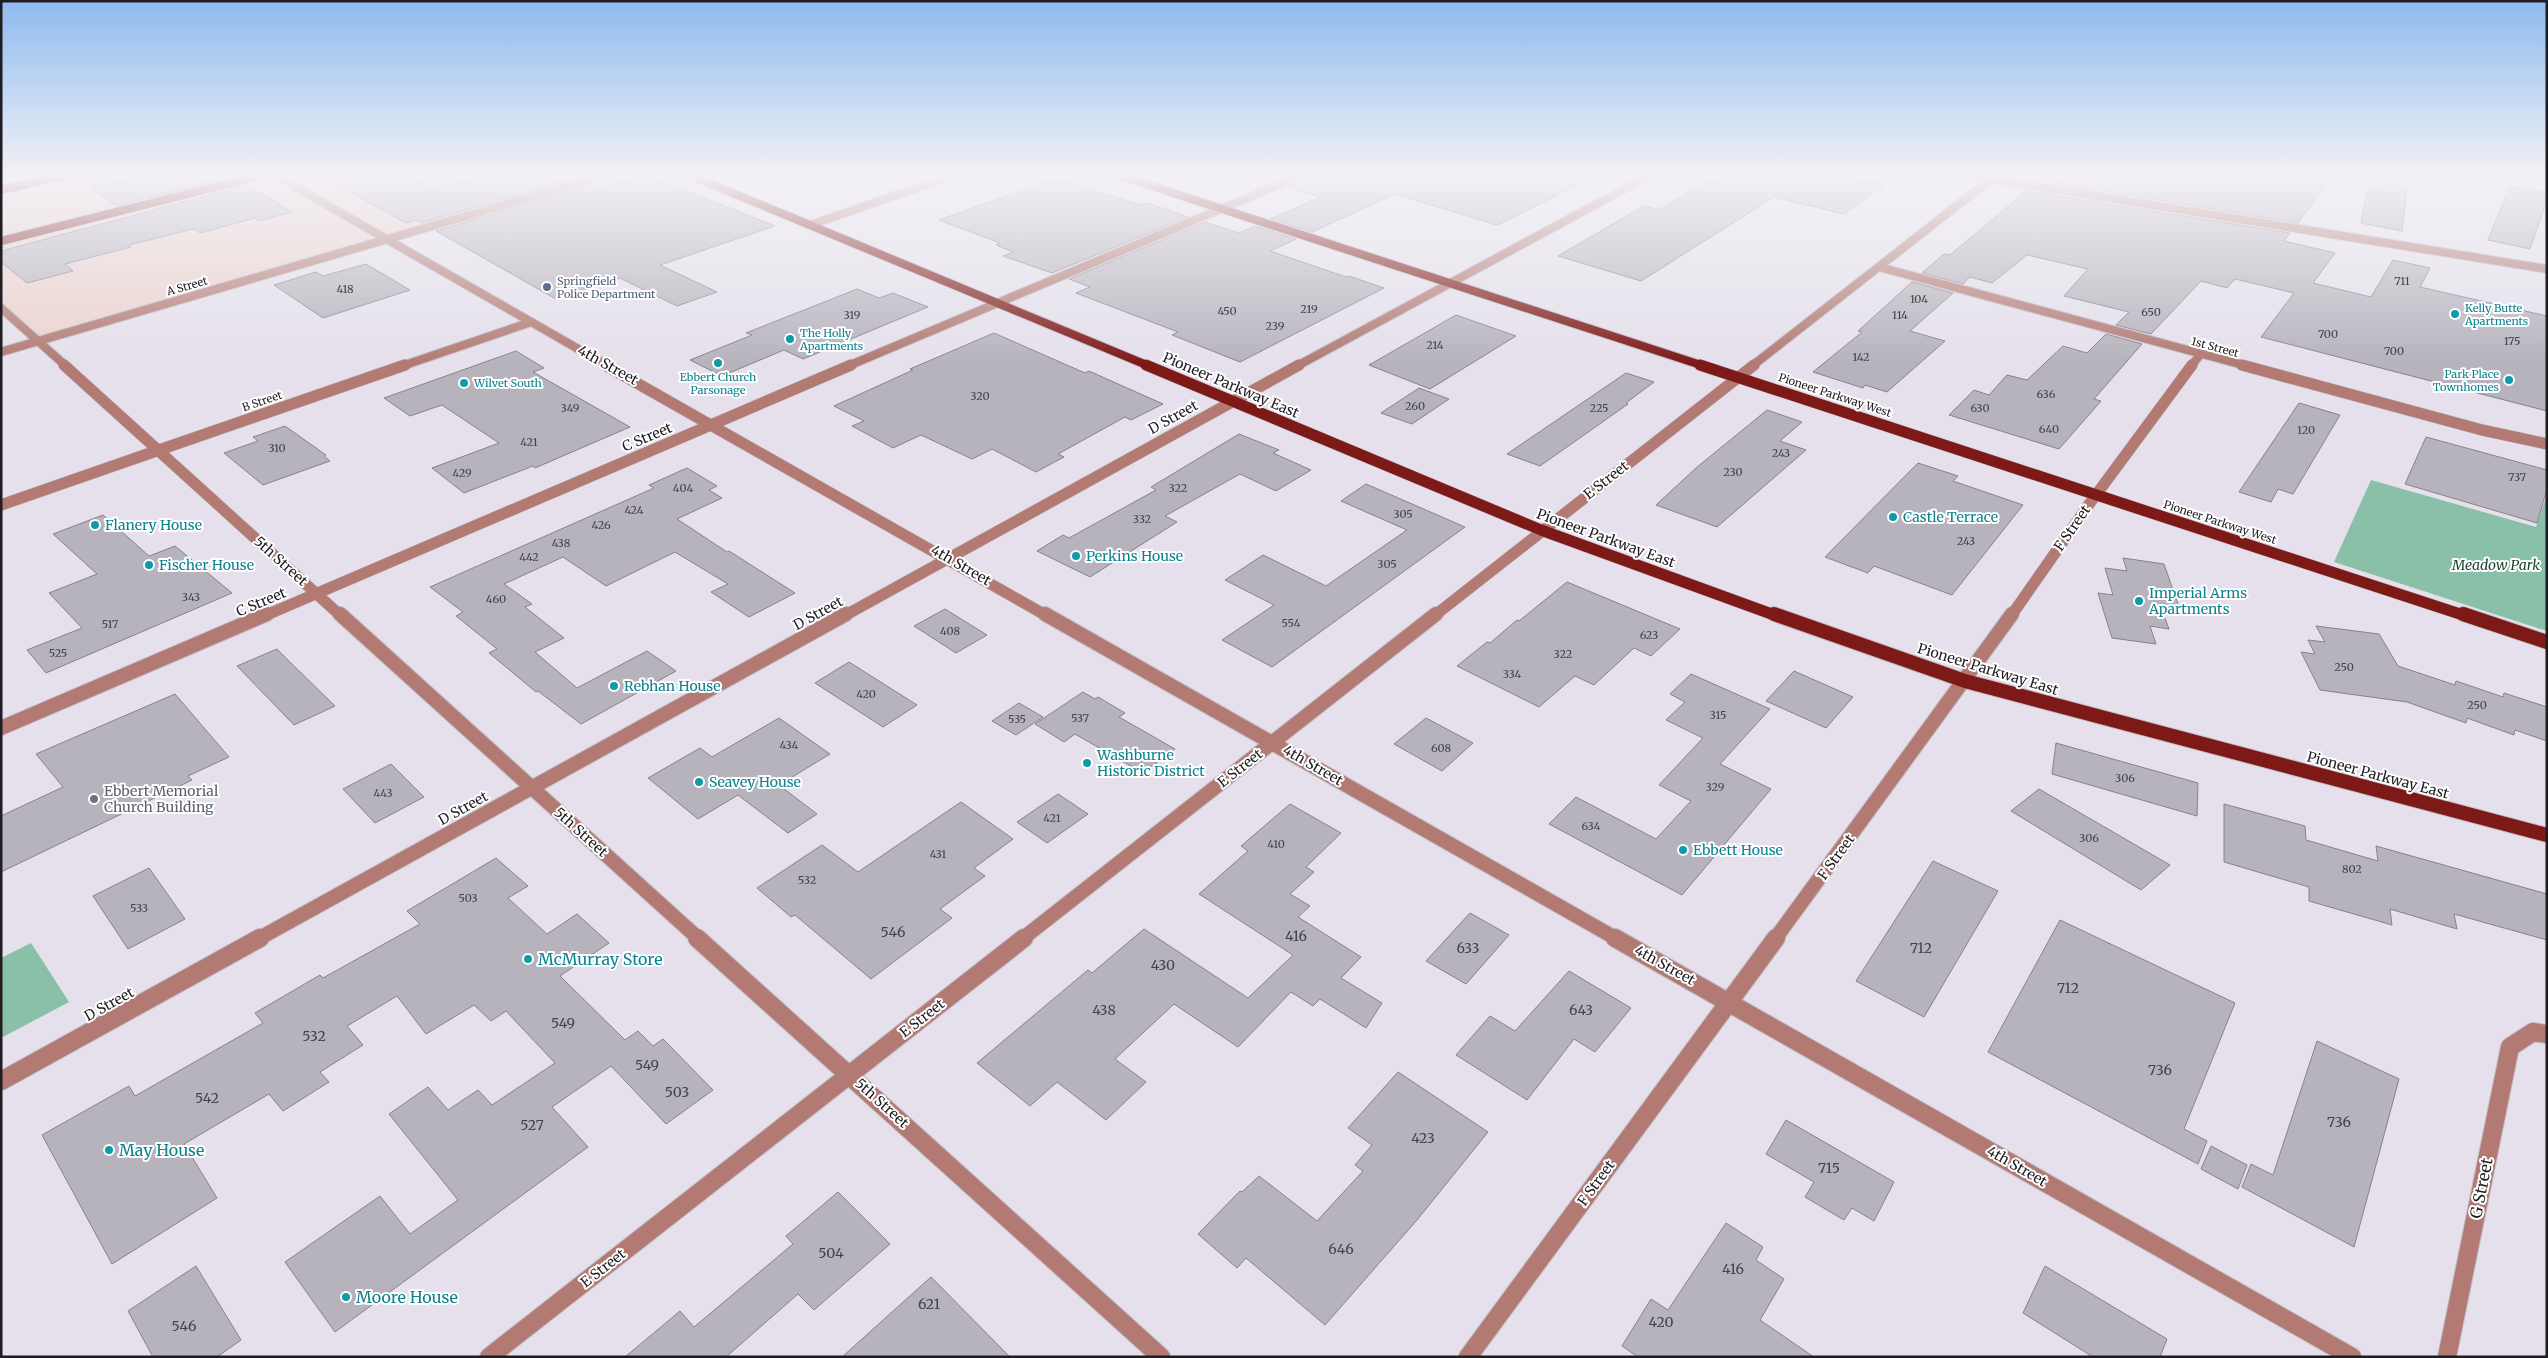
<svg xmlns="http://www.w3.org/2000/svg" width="2548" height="1358" viewBox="0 0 2548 1358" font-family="Merriweather,serif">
<rect width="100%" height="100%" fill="#e5e0eb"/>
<path fill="#ecd2cd" d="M72,174H611L39,341L1,308V190Z"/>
<path fill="#8ac0a7" d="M2371,480L2536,527L2547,494V631L2334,562Z
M31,943L69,1002L1,1038V958Z"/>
<path fill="#b7b3bd" stroke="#86828b" d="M152,174H229L233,176L117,206L91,188Z
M317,174H403L433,189L489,174H567L576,178L421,223L416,220L406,223Z
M1266,174H1289L1270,182L1265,180Z
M1310,174H1600L1497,225L1395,194L1312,232L1271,219L1320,197L1288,187L1307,179Z
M1721,174H1836L1884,185L1844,214L1774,197L1641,281L1558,256L1644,206L1659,210L1712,178L1721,180Z
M2046,174H2304L2330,179L2298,223L2038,180Z
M639,177H652L775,226L660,265L717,292L677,306L620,278L556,299L436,231L592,185L599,189Z
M1052,180H1061L1118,198L1142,205L1147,203L1188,217L1052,273L1003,256L1013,252L996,245L1000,243L939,220Z
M2384,183L2407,187L2402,231L2361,223L2368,187L2379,189Z
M247,185L292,212L259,221L255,218L200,233L193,229L129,245L131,247L65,264L73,271L27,283L1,262V251Z
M2510,186L2547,193V200L2530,249L2488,240Z
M2026,191L2290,233L2284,241L2335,253L2313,283L2371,297L2393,260L2430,268L2420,287L2547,316V411L2261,337L2294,293L2235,279L2227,288L2201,281L2151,334L2116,325L2129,312L2064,296L2088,269L2027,255L1992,283L1970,277L1963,284L1922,273L1944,254L1950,255Z
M1205,222L1239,233L1255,226L1296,239L1270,251L1346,277L1349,276L1384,288L1240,362L1172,335L1178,332L1076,293L1090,287L1069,279Z
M366,264L410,290L323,318L274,285L316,272L323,276Z
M1912,282L1953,293L1910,331L1945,341L1887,392L1865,385L1863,388L1813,372L1862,332L1858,331Z
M857,289L879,298L893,293L928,307L803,359L784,350L722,376L690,360L752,335L746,333Z
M1456,315L1516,336L1430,389L1369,365Z
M994,333L1085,373L1089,371L1163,404L1131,420L1125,417L1058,454L1064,457L1036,472L992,449L972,459L921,435L893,448L852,426L864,421L834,406L913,370L910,369Z
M2106,334L2142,344L2094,399L2101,401L2059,449L1949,415L1974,390L1989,395L2007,375L2027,380L2063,346L2087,353Z
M516,351L544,368L533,372L630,427L535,468L533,466L464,493L432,468L499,443L442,405L410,416L384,398Z
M1626,373L1654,382L1626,403L1628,404L1540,466L1507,454Z
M1419,388L1449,399L1412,424L1381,413Z
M2299,403L2340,415L2293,494L2278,489L2271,502L2239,492Z
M1767,410L1802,422L1780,441L1806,450L1717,527L1656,505L1696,468Z
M285,426L326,455L324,456L330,461L263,485L224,453L258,441L253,437Z
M1239,434L1279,450L1273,453L1311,470L1276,491L1240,474L1165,516L1177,522L1090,577L1037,551L1063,535L1069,538L1156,490L1151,487Z
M2426,437L2547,470V489L2537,523L2405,484Z
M1918,463L1958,476L1953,481L2023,505L1952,595L1874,566L1868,573L1825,557Z
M687,468L717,486L709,490L722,498L677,519L727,552L729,551L795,593L749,617L711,592L728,584L675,552L606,586L563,557L504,584L532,604L525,607L564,638L535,652L577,688L647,651L676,671L581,724L538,691L536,692L489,653L497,649L456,616L463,612L430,587L654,488L649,485Z
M1366,484L1465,527L1272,667L1222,640L1274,605L1225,580L1263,555L1326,586L1407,530L1341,501Z
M103,515L149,556L175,546L232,593L46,673L27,650L82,628L49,593L97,574L53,534Z
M2123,558L2164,564L2180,610L2161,607L2169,629L2150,626L2156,644L2112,638L2098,593L2113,595L2105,568L2127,571Z
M1567,582L1680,629L1651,656L1634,648L1594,685L1575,676L1539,707L1457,666L1487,642L1490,643L1517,620L1519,621Z
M945,609L987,635L956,653L914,626Z
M2316,626L2379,634L2398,666L2455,685L2456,681L2503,697L2504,693L2547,707V741L2515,730L2514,735L2467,718L2466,723L2407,702L2320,690L2301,652L2315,654L2308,640L2325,642Z
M277,649L295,667L335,706L294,725L237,666Z
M849,662L917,705L883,727L815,683Z
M1794,671L1853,697L1826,728L1766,701Z
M1691,674L1770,709L1720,764L1771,789L1682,895L1549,824L1576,797L1656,839L1691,801L1659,785L1703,738L1666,720L1685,702L1670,694Z
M1083,692L1095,699L1098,697L1125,713L1119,717L1175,749L1143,773L1075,734L1064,742L1035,724Z
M175,694L229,757L188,776L192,780L1,872V816L63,787L36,754Z
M1019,703L1043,717L1016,735L992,721Z
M779,718L830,754L779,785L817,814L788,833L738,795L698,819L648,778L700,748L712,757Z
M1426,718L1473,743L1442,771L1394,744Z
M2056,743L2198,783L2197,816L2052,774Z
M391,764L424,797L375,823L343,789Z
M2039,789L2170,865L2141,890L2011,811Z
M1058,794L1088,814L1047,843L1017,822Z
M961,802L1013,839L974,868L985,876L940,909L952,918L871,979L795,915L791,917L757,888L822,845L858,872Z
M1290,804L1341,833L1306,867L1314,872L1290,894L1310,906L1298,917L1361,957L1341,978L1382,1003L1366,1028L1320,999L1313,1006L1291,992L1238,1047L1174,1004L1115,1059L1146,1082L1106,1120L1057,1082L1030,1106L977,1063L1088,970L1092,973L1144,929L1248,998L1293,955L1199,894L1248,851L1241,846Z
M2224,804L2305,826L2306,840L2378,861L2376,846L2547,894V940L2454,914L2457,929L2390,909L2392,925L2309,901V887L2224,862Z
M496,858L528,886L508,898L547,934L577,914L609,943L560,976L625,1040L638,1031L653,1046L663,1039L713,1090L666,1124L611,1066L552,1107L588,1147L335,1332L285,1262L380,1196L410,1234L458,1200L389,1114L428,1087L448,1110L478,1090L492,1105L555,1063L506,1011L491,1021L474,1005L426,1034L397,996L347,1026L363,1045L320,1072L329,1082L283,1111L269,1094L184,1144L217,1198L112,1264L42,1135L129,1086L135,1096L263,1023L255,1013L320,975L323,978L420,924L407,911Z
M1933,861L1998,891L1924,1017L1856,981Z
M149,868L185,919L128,949L93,896Z
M1470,913L1509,935L1466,984L1426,961Z
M2060,920L2235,1003L2184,1129L2207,1141L2198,1164L1988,1052Z
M1569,971L1631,1008L1595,1052L1574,1039L1527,1100L1456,1055L1490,1016L1515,1031Z
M2317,1041L2399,1079L2354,1247L2242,1187L2251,1164L2273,1175Z
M1398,1072L1488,1132L1417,1220L1325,1325L1246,1258L1237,1268L1198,1234L1240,1191L1242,1192L1259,1176L1317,1221L1363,1171L1355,1165L1372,1145L1348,1128Z
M1786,1120L1894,1182L1874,1221L1852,1208L1844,1220L1805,1197L1814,1182L1766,1154Z
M2211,1146L2247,1165L2238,1189L2201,1169Z
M838,1192L890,1244L814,1310L798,1294L726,1357H625L680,1311L694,1327L793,1244L786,1236Z
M1726,1223L1763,1247L1756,1260L1784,1279L1760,1320L1814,1357H1638L1622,1346L1651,1299L1668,1310Z
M196,1266L241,1340L217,1357H153L128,1311Z
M2045,1266L2167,1339L2160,1357H2093L2023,1313Z
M931,1277L1010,1357H842Z"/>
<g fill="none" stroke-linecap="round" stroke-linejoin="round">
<defs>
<path id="minor-far3" d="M273,174L608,366
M2523,174L2547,177
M810,225L957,174
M1879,267L2247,366
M402,366L531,322
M848,366L1304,174
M1297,366L1652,174
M2191,366L2200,355"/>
<path id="minor-far2" d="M605,365L1047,616
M2242,365L2482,430L2547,444
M159,450L405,365
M264,616L851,365
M844,616L1299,365
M2011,616L2090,503L2192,365"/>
<path id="minor-far1" d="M1045,614L1617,939
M1,728L267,614
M258,939L846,614
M1775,939L2012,614"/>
<path id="minor" d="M1615,938L2352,1357
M1,1081L260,938
M1468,1357L1776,938
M2447,1357L2510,1047L2533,1032L2547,1034"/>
<path id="tertiary-far3" d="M1961,174L2547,269
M1,308L66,366
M1,352L610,174
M1752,366L1991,179"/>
<path id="tertiary-far2" d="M64,365L341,616
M1,505L159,450
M1434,616L1754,365"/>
<path id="tertiary-far1" d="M340,614L699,939
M1022,939L1436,614"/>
<path id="tertiary" d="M697,938L1161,1357
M489,1357L1024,938"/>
<path id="primary-far2" d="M687,174L1149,366
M1115,174L1704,366
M1,190L71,174
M1,241L266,174"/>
<path id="primary-far1" d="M1146,365L1541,530L1777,616
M1700,365L2466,616"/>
<path id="primary" d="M1774,614L1965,681L2547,835
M2463,614L2547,642"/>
</defs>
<use href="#minor-far3" stroke="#c1bdc7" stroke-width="10"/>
<use href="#minor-far2" stroke="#c1bdc7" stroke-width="12"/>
<use href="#minor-far1" stroke="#c1bdc7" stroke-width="16"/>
<use href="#minor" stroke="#c1bdc7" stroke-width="20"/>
<use href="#tertiary-far3" stroke="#c1bdc7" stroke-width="10"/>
<use href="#tertiary-far2" stroke="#c1bdc7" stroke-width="12"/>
<use href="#tertiary-far1" stroke="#c1bdc7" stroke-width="16"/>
<use href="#tertiary" stroke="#c1bdc7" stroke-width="20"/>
<use href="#primary-far2" stroke="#c1bdc7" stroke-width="10"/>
<use href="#primary-far1" stroke="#c1bdc7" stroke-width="12"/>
<use href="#primary" stroke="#c1bdc7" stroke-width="16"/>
<use href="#minor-far3" stroke="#b27a73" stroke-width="8"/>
<use href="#minor-far2" stroke="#b27a73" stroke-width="11"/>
<use href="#minor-far1" stroke="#b27a73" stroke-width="14"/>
<use href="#minor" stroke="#b27a73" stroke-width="18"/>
<use href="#tertiary-far3" stroke="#b27a73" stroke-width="8"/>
<use href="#tertiary-far2" stroke="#b27a73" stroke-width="11"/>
<use href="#tertiary-far1" stroke="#b27a73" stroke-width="14"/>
<use href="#tertiary" stroke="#b27a73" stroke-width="18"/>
<use href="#primary-far2" stroke="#7d1917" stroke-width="8"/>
<use href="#primary-far1" stroke="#7d1917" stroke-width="11"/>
<use href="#primary" stroke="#7d1917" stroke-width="14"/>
</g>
<linearGradient id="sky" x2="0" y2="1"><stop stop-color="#8dbbee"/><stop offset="0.48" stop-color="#f3f1f6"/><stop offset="1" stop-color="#f3f1f6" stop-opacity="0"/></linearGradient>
<rect width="2548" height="364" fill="url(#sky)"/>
<circle fill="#5c6f8a" stroke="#fff" stroke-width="2" cx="547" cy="287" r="5"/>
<g fill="#0f9aa8" stroke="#fff" stroke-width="2">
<circle cx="2455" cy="314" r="5"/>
<circle cx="790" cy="339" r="5"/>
<circle cx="718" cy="363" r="5"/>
<circle cx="2509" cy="380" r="5"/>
<circle cx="464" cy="383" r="5"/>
<circle cx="1893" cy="517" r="5"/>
<circle cx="95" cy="525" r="5"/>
<circle cx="1076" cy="556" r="5"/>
<circle cx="149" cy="565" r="5"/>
<circle cx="2139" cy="601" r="5"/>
<circle cx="614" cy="686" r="5"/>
<circle cx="1087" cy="763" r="5"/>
<circle cx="699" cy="782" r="5"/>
<circle cx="1683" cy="850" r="5"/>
<circle cx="528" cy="959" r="5"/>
<circle cx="109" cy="1150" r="5"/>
<circle cx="346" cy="1297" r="5"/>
</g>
<circle fill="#6b7280" stroke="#fff" stroke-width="2" cx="94" cy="799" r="5"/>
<g text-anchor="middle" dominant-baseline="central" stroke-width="4" stroke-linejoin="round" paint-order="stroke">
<g font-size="11" fill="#4e5e75" stroke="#fff" text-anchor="start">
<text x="557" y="281">Springfield<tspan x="557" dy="13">Police Department</tspan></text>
</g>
<g font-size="11" fill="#454248">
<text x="2402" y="281">711</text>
<text x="345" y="289">418</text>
<text x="1919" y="299">104</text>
<text x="1309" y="309">219</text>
<text x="1227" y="311">450</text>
<text x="2151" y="312">650</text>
<text x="852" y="315">319</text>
<text x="1900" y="315">114</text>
<text x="1275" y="326">239</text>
<text x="2328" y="334">700</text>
<text x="2512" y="341">175</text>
<text x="1435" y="345">214</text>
<text x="2394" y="351">700</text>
<text x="1861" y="357">142</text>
<text x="2046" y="394">636</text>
<text x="980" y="396">320</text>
<text x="1415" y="406">260</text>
<text x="570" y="408">349</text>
<text x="1599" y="408">225</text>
<text x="1980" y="408">630</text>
<text x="2049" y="429">640</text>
<text x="2306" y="430">120</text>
<text x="529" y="442">421</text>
<text x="277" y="448">310</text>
<text x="1781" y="453">243</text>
<text x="1733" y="472">230</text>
<text x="462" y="473">429</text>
<text x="2517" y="477">737</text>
<text x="683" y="488">404</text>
<text x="1178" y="488">322</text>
<text x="634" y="510">424</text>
<text x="1403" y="514">305</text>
<text x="1142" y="519">332</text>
<text x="601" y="525">426</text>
<text x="1966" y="541">243</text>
<text x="561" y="543">438</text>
<text x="529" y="557">442</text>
<text x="1387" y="564">305</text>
<text x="191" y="597">343</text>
<text x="496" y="599">460</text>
<text x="1291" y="623">554</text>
<text x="110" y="624">517</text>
<text x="950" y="631">408</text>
<text x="1649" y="635">623</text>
<text x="58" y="653">525</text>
<text x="1563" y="654">322</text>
<text x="2344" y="667">250</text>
<text x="1512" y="674">334</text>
<text x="866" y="694">420</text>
<text x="2477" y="705">250</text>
<text x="1718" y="715">315</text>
<text x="1080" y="718">537</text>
<text x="1017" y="719">535</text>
<text x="789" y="745">434</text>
<text x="1441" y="748">608</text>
<text x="2125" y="778">306</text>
<text x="1715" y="787">329</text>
<text x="383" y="793">443</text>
<text x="1052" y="818">421</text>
<text x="1591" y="826">634</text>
<text x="2089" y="838">306</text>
<text x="1276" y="844">410</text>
<text x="938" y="854">431</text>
<text x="2352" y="869">802</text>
<text x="807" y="880">532</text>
<text x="468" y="898">503</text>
<text x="139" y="908">533</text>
</g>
<g font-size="11" fill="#1f1d21" stroke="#fff">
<text transform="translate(187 286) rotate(-16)">A Street</text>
<text transform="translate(2215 347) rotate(15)">1st Street</text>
<text transform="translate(1835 395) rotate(18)">Pioneer Parkway West</text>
<text transform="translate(262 401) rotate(-19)">B Street</text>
<text transform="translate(2220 522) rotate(18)">Pioneer Parkway West</text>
</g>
<g font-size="11" fill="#0d838f" stroke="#fff" text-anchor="start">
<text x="2465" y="308">Kelly Butte<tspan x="2465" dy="13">Apartments</tspan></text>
<text x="800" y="333">The Holly<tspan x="800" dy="13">Apartments</tspan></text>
<text x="2499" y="374" text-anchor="end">Park Place<tspan x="2499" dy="13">Townhomes</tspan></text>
<text x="718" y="377" text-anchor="middle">Ebbert Church<tspan x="718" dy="13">Parsonage</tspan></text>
<text x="474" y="383">Wilvet South</text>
</g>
<g font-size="14" fill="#1f1d21" stroke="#fff">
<text transform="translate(608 365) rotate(29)">4th Street</text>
<text transform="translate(1231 385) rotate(23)">Pioneer Parkway East</text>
<text transform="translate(1173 417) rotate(-29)">D Street</text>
<text transform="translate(647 437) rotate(-23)">C Street</text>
<text transform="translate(1606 480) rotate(-38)">E Street</text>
<text transform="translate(2072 528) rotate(-55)">F Street</text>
<text transform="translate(1606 538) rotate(20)">Pioneer Parkway East</text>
<text transform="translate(281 561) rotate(42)">5th Street</text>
<text transform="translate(961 565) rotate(30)">4th Street</text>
<text transform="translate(261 602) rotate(-23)">C Street</text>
<text transform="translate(818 613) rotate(-29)">D Street</text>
<text transform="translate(1988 669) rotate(17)">Pioneer Parkway East</text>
<text transform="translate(1313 765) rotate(30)">4th Street</text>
<text transform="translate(1240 768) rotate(-38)">E Street</text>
<text transform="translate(2378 775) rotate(15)">Pioneer Parkway East</text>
<text transform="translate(463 808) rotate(-29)">D Street</text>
<text transform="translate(581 832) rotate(42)">5th Street</text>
<text transform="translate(1836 857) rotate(-54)">F Street</text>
<text transform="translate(1665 965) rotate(29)">4th Street</text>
<text transform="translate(109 1004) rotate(-29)">D Street</text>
<text transform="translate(922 1018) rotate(-38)">E Street</text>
<text transform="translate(882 1103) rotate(42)">5th Street</text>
<text transform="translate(2017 1166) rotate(30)">4th Street</text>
<text transform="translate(1596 1183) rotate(-54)">F Street</text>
<text transform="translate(603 1268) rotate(-38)">E Street</text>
</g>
<g font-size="14" fill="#0d838f" stroke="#fff" text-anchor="start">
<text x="1903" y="517">Castle Terrace</text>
<text x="105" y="525">Flanery House</text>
<text x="1086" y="556">Perkins House</text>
<text x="159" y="565">Fischer House</text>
<text x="2149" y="593">Imperial Arms<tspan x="2149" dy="16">Apartments</tspan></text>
<text x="624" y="686">Rebhan House</text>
<text x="1097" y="755">Washburne<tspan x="1097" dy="16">Historic District</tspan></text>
<text x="709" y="782">Seavey House</text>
<text x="1693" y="850">Ebbett House</text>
</g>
<g font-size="14" font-style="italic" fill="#1c4233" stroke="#fff">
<text x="2496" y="565">Meadow Park</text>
</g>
<g font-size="14" fill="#5b616d" stroke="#fff" text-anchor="start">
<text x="104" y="791">Ebbert Memorial<tspan x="104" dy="16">Church Building</tspan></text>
</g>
<g font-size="14" fill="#454248">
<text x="893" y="932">546</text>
<text x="1296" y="936">416</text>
<text x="1468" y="948">633</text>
<text x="1921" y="948">712</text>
<text x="1163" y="965">430</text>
<text x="2068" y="988">712</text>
<text x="1104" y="1010">438</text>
<text x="1581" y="1010">643</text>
<text x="563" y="1023">549</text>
<text x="314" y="1036">532</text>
<text x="647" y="1065">549</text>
<text x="2160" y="1070">736</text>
<text x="677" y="1092">503</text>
<text x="207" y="1098">542</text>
<text x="2339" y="1122">736</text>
<text x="532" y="1125">527</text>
<text x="1423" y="1138">423</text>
<text x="1829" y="1168">715</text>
<text x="1341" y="1249">646</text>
<text x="831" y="1253">504</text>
<text x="1733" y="1269">416</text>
<text x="929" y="1304">621</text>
<text x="1661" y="1322">420</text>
<text x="184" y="1326">546</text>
</g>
<g font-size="16" fill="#0d838f" stroke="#fff" text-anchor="start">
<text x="538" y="959">McMurray Store</text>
<text x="119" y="1150">May House</text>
<text x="356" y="1297">Moore House</text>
</g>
<g font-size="16" fill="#1f1d21" stroke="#fff">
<text transform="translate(2481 1188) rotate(-79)">G Street</text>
</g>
</g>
<rect width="2548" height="1358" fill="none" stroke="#1f1d21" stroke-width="5"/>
</svg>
